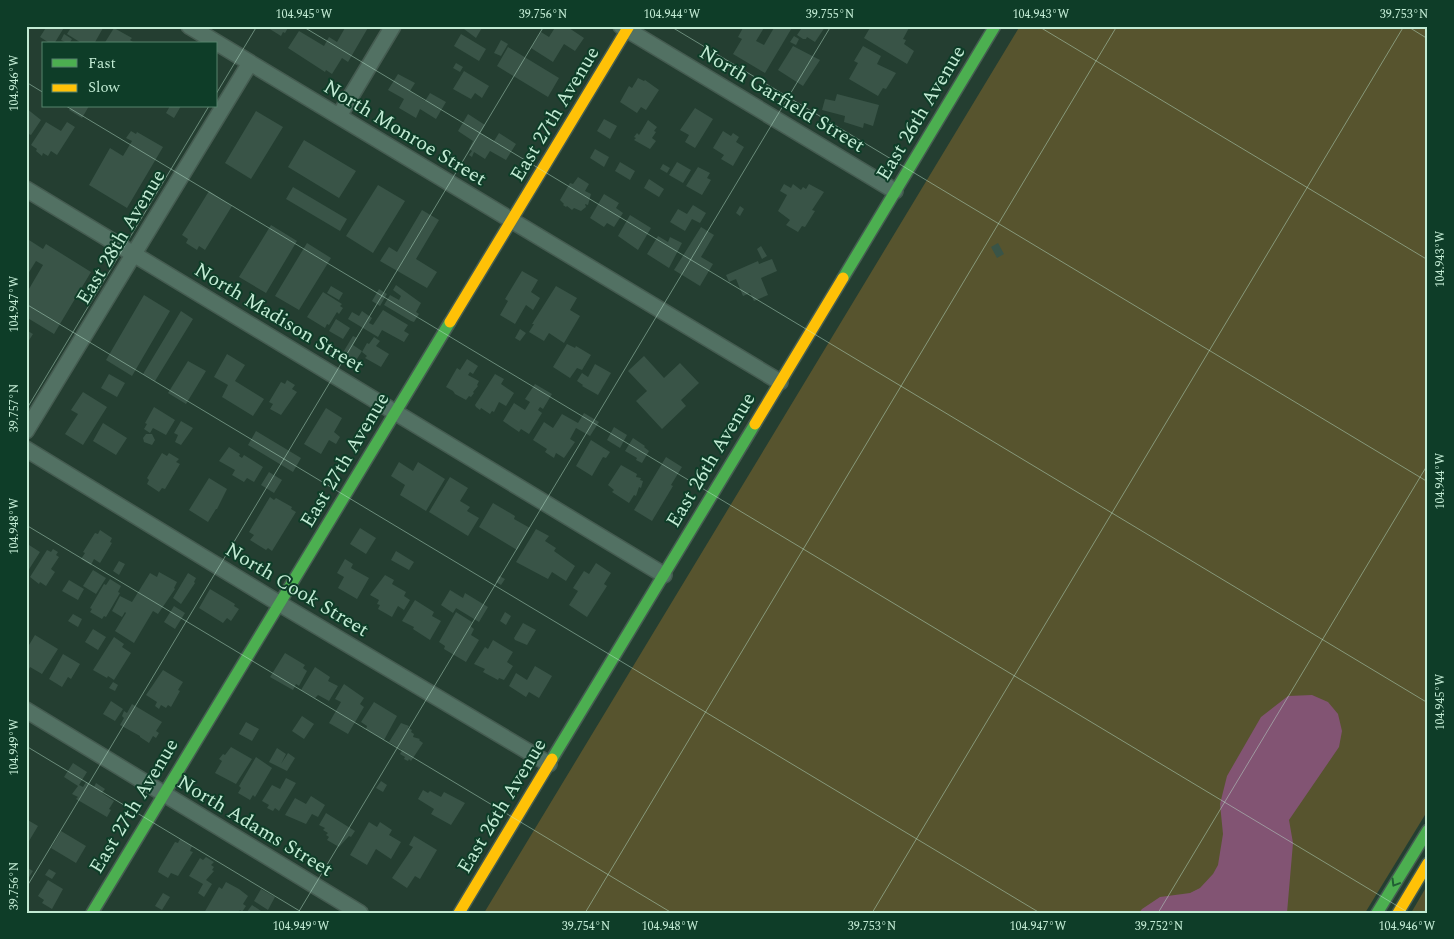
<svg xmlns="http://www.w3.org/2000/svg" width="1454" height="939" viewBox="0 0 1454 939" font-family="Spectral,serif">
<rect width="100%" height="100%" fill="#243e31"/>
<path fill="#57542e" d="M1020,26H1428V810L1365,913H484Z
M1428,884V913H1411Z"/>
<path fill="#825473" d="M1312,695L1328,702L1338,714L1342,731L1339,747L1289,820L1293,843L1287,913H1139L1142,909L1160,897L1190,893L1200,888L1213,874L1218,865L1223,834L1220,804L1227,776L1261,717L1288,696Z"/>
<path fill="#395447" d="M47,26H65L54,44H51L40,37Z
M72,26H100L103,28L94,44H83L67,34Z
M265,26H289L285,33L283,32L281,36Z
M346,26H369L348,62L342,58L332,74L326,70L325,72L288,48L299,31L324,46L329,37L337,42Z
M460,26H483L476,38Z
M556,26H566L584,38L575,51L564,44L553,62L531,48L541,32L549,37Z
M744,26H765L756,41L764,45L775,26H793L765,73L733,54L742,39L738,37Z
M803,26H823L825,27L815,42L807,37L806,39H803L797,35Z
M871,26H910L903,39L906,40L904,44L914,51L907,64L864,38Z
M114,28L132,38L130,40L133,42L132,44H104Z
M64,34L72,39L69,44L61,40Z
M461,34L486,49L479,61L454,46Z
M794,36L799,39L796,45L790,42Z
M501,40L508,44L501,56L494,53Z
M793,46L820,60L803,86L778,70Z
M863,46L881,56L877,64L896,73L886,89L883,88L878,96L849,79L858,63L854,61Z
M508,47L559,78L548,97L497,66Z
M456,63L463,67L460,72L453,68Z
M464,71L489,86L482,98L475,93L471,99L453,89Z
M398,74L415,83L410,91L425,101L430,93L446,102L436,119L420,109L416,118L399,108L404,99L388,90Z
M638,78L644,81L645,80L659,90L646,110L641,107L637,113L620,102L629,86L632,88Z
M837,94L879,105L873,126L864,123L863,128L844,122L845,116L822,110L825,99L835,101Z
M72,106H89L82,118L69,110Z
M170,106H181L174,118L166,113Z
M26,108L41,120L31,135L26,133Z
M695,108L713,119L695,148L685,142L689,135L680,130Z
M256,111L283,127L251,179L225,163Z
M468,114L485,125L480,133L494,141L499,133L516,144L506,160L490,151L485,159L474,152L472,157L469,155L472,151L469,149L473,141L458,131Z
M604,119L617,126L610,139L597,131Z
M648,120L657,127L654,131L656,132L652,138L656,141L650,149L634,140L636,138L634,137L637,133L639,135Z
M46,122L61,131L67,122L75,127L57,155L51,151L48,156L43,153L42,156L36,151L37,149L31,145Z
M131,131L136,134L137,132L163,147L127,208L89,185L110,148L123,156L132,141L126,138Z
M723,131L731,136L733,133L739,137L736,142L744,147L733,166L721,159L724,155L713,148Z
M304,140L356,171L339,198L288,167Z
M595,149L609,157L604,167L590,158Z
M620,162L635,171L630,180L615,171Z
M677,162L691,170L683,183L669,175Z
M663,164L670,168L667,173L660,169Z
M698,167L710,173L707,178L711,180L702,195L686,186Z
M578,177L589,184L585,191L591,194L588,205L585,204L586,207L581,211L574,208L572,210L567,206L566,207L563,205L564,204L560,200L570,183L573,184Z
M649,179L664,189L659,197L644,188Z
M784,184L791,188L793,184L801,190L803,187L806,189L809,184L824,192L812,210L815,211L805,227L802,226L798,232L786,225L790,220L778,211L787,195L780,191Z
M378,185L405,201L373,253L346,236Z
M293,187L347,219L340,231L286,199Z
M209,191L232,206L205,250L199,246L197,250L186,243L188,239L182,235Z
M604,194L619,203L616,208L623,213L614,227L607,223L604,227L590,218Z
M693,205L706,213L700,223L692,219L685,231L670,222L678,209L687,214Z
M740,206L744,209L740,216L736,213Z
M422,210L439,220L416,259L437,272L427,288L380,261L389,247L397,252Z
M630,215L651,228L638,250L618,236Z
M271,225L297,241L266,293L239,277Z
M701,227L714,235L701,257L713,264L700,286L674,270Z
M658,236L668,242L670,237L682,243L669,268L647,254Z
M29,240L43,249L46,244L91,272L54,334L26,317V294L43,265L36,261L26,277V245Z
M307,243L331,258L299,310L275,296Z
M998,243L1004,254L997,258L991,247Z
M761,246L767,256L762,259L757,249Z
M772,259L777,271L761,278L768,295L754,301L750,293L743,296L736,279L729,282L726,275L758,261L759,264Z
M522,271L538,280L531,292L540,298L533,310L526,305L515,324L500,315L508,301L505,299Z
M396,285L421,303L416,312L419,314L414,322L411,321L384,305L390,295L399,300L401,296L393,290Z
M331,286L343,293L339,300L327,293Z
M556,286L577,298L570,310L580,316L564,343L549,333L544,341L529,332L534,324H532Z
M379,289L387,294L380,306L372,301Z
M323,292L342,304L340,306L343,308L339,314L337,312L329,325L327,324L325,328L307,317Z
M144,295L170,311L132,376L106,360Z
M383,310L408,325L404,331L409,334L404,342L382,330L378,337L348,319L352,312L359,316L362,311L372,318L369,323L373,325Z
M181,311L193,319L155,381L143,374Z
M336,319L350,328L343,339L329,331Z
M520,329L526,333L520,341L515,338Z
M26,330L33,334L26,345Z
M353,336L357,338L353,345L362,351L355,362L342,354Z
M374,337L380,341L376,346L389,354L381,367L365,358L367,356L362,352L367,343L369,344Z
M567,344L575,348L576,346L591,355L582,370L577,368L570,378L553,367Z
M227,354L245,365L235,381L264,399L253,416L222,397L228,385L214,377Z
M644,356L664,378L680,363L699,383L681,400L686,406L662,429L636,401L647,391L628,371Z
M467,359L478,366L473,374L470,372L468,375L479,381L477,385L478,386L473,392L474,393L471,397L469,396L466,400L455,394L453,391L446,387L457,368L460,370Z
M188,361L206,371L186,404L168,393Z
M595,364L611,373L598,395L582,386L583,385L577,381L582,373L588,377Z
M109,374L125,383L117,397L101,388Z
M495,374L504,379L501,384L514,393L506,406L499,402L494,412L492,411L490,414L481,408L480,410L476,407L475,405Z
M287,380L295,385L292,389L297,392L281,415L270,409L273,404L269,402L281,382L285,384Z
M535,384L552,394L543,409L540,407L538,410L542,413L529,434L521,429L519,432L503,421L514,403L525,410L530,402L525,399Z
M83,392L107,407L83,445L65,434L78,414L71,410Z
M154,407L175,420L166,435L153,428L150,433L144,429L147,424L145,423Z
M326,408L342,418L334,432L340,437L336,444L329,440L321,454L304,444Z
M584,413L599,422L590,436L576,428L570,439L575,442L564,458L556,453L554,458L545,452L547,449L533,440L544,422L553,428L562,414L578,423Z
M181,421L193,428L181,445L175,442L178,435L174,433Z
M103,423L127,438L116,455L93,441Z
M614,427L627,435L620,448L607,440Z
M256,431L301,458L293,472L248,445Z
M146,434H152L155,440L152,445L144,442L143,438Z
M633,438L645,446L644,447L649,451L642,463L636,460L637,458L625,451Z
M591,440L610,452L606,458L603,457L592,476L576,466Z
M229,447L240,454L239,456L242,458L244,455L263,467L254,482L247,478L244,482L232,475L235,470L219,461Z
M162,453L167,456L169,453L179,459L176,462L180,464L165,489L162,488L159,492L147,484L149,480L147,478Z
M666,457L682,467L671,485L673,486L652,521L634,510Z
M399,462L413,471L418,462L445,479L426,511L400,495L405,485L391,476Z
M621,465L637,474L636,477L641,478L640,480L643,481L641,488L639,487L636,496L634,495L629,503L612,492L614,490L608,485Z
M269,472L282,480L274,493L261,485Z
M450,477L468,488L460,501L470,507L467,511L479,518L468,536L429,512Z
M209,478L227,489L217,509H216L208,522L189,510Z
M270,497L274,500L276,498L292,507L291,509L296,512L272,551L268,548L266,550L250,540L254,535L249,532Z
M493,503L515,516L514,519L530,528L517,550L479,527Z
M360,528L376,538L366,554L350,544Z
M536,529L549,536L545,541L556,548L554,551L575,566L566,581L552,572L548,579L516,562Z
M100,530L112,538L110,542L112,543L100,563L94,559L91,565L81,559L85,553L83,552L95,533L98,534Z
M29,545L40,552L26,574V551Z
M53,549L58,552L56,555L59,557L51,569L55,572L46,586L40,582L39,584L30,577L47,550L51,552Z
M396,551L414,562L409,570L391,560Z
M345,559L353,564L351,568L369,578L357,599L338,588L344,577L337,573Z
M119,561L125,564L119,575L113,571Z
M596,563L611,573L604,584L607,586L587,617L569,605L578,591L573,588L584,571L589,574Z
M93,570L106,578L96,594L83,586Z
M159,572L177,582L174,588L175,589L158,614L153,611L134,643L115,631L126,613L125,612L122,617L112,611L120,596L132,602L150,573L157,577Z
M188,573L196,578L194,582L195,583L181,604L173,598Z
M385,575L394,580L392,584L406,592L404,596L410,600L404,610L398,606L392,617L378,609L380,605L377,604L379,600L370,595Z
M499,576L505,579L501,585L496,582Z
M110,579L121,586L118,592L120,593L106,617L104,616L102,619L90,612L92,609L90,608L104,584L106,585Z
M69,580L84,589L78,600L62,591Z
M210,589L235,604L234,606L239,609L231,621L227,618L223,623L199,608Z
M450,590L463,598L465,593L488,607L479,622L456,608L460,602L453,613L441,605Z
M415,600L434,612L432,616L441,621L430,640L413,629L414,627L402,621Z
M174,606L185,613L175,629L164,622Z
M456,612L472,622L470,626L474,629L471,635L479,640L466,662L444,649L445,646L439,642Z
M505,612L511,616L506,625L500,621Z
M73,614L82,619L78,627L68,621Z
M523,623L536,630L527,645L515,640L514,638Z
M93,629L106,637L98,650L85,642Z
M35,635L58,649L42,674L30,667L29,669L26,667V650Z
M114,637L124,644L122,647L131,653L114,680L108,676L107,678L93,670Z
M493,640L513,652L507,662L513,666L504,680L499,678L498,680L483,672L485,669L474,664L485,647L488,649Z
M285,653L305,665L303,668L307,671L299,686L296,684L293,690L270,677Z
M63,654L80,664L71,679L68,677L62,687L49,679Z
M535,666L552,676L539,698L529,692L526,697L509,686L516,673L527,680Z
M315,667L330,677L328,681L338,686L329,701L318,695L315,698L301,690Z
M163,670L183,682L178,690L180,691L171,707L168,705L166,708L161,705L159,709L155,706L157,702L146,695Z
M113,682L118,685L115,691L109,688Z
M344,684L364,698L360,704L364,707L348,734L329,723L341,702L335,699Z
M111,701L123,709L115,721L103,714Z
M374,702L397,716L384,740L366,729L367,726L361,722Z
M132,704L162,722L156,731L159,733L156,738L153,736L149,743L140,737V736L120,725L124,718L122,716L124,711L127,713Z
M302,716L314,724L304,739L292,731Z
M246,722L259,729L252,741L239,734Z
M401,723L409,726L408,728L412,730L411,732L414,734L413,737L420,739L419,740L423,743L411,761L409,759L408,761L404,759L405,757L400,754L402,750L389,742Z
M231,747L252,759L236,784L215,773L222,761L219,759L223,754L225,755Z
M277,748L286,754L281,764L288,753L295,758L287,771L269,762Z
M256,757L272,768L255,797L253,795L250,800L238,793L241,788L239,786Z
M73,763L87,772L79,785L83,787L86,782L94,787L96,783L105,789L102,793L114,801L109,809L111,810L107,817L76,799L78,797L72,794L78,786L64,777Z
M286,778L296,783L279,811L275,808L273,811L267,808L269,805L262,801L272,785L280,789Z
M381,781L387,785L383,792L376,788Z
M423,790L428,793L430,791L441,797L444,792L465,803L451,825L431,814L434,809L418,799Z
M311,796L325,805L318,817L312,814L306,824L285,815L295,798L306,804Z
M326,813L355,831L351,837L349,836L339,847L327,840L329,837L326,835L328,833L323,830L325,828L319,825Z
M26,819L38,826L29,841L26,840Z
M369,822L377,827L380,822L392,830L389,835L401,842L391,859L376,849L367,865L350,855Z
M61,831L86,846L76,863L51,848Z
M414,836L437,850L420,879L415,876L407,888L392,878L413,847L409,845Z
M180,839L192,846L190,851L193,852L178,876L171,873L168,878L158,872L159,869L175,842L178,843Z
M206,857L214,862L211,865L214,867L212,870L214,871L206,880L212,884L204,897L198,893L203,884L189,876L200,858L203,860Z
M26,867L33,871L26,882Z
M49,869L56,873L52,879L45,875Z
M48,880L63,889L52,909L42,903L44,900L38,896Z
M226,882L239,889L248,896L243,904L246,906L242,912L240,910L238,913H204L219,887L222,889Z
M261,889L275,897L268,910L254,901Z
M163,893L170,897L162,910L155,906Z
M252,905L264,913H246Z"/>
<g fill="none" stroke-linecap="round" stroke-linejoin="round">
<defs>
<path id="street" d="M189,26L780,382
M621,26L895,191
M339,116L393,26
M26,189L664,575
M26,431L250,63
M26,449L280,604L549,764
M26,710L360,913"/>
<path id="fast" d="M843,278L995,26
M552,759L755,424
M92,913L450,322
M1377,913L1428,830"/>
<path id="slow" d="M450,322L629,26
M755,424L843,278
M459,913L552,759
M1398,913L1428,863"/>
</defs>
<use href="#street" stroke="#455c51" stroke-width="18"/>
<use href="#fast" stroke="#455c51" stroke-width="14"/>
<use href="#slow" stroke="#455c51" stroke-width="14"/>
<use href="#street" stroke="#527163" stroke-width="15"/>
<use href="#fast" stroke="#4caf50" stroke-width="11"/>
<use href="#slow" stroke="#ffc107" stroke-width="11"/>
</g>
<defs><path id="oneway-chevron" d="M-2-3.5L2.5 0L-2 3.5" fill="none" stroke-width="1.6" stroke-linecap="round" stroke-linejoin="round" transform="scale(1.25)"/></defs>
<use stroke="#215f34" href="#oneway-chevron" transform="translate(1395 883) rotate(121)"/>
<path fill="none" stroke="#c2ebd4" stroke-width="1" stroke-opacity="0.45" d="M302,26L1428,703M670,26L1428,482M1038,26L1428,260M1407,26L1428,39M26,82L44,93M216,94L257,26M66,106L1409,913M26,304L1040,913M26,410L209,106M26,525L672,913M26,746L303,913M26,888L544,26M298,913L831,26M585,913L1117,26M872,913L1404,26M1158,913L1428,464"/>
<g text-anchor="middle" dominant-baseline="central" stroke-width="4" stroke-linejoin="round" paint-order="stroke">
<g font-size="20" fill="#c2ebd4" stroke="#0e3d28">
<text transform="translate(782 99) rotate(31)">North Garfield Street</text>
<text transform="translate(921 113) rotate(-59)">East 26th Avenue</text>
<text transform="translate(555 114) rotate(-59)">East 27th Avenue</text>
<text transform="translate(405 133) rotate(31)">North Monroe Street</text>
<text transform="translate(121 237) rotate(-59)">East 28th Avenue</text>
<text transform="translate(279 318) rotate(31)">North Madison Street</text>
<text transform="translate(345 460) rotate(-59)">East 27th Avenue</text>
<text transform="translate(711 460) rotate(-59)">East 26th Avenue</text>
<text transform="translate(297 590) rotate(31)">North Cook Street</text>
<text transform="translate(134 806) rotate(-59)">East 27th Avenue</text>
<text transform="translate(502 806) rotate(-59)">East 26th Avenue</text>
<text transform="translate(255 826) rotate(31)">North Adams Street</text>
</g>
</g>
<rect width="1454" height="939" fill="none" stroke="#0e3d28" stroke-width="55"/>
<rect x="42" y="42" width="175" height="65" fill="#0e3d28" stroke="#56836d"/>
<rect x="52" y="59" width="25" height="8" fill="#4caf50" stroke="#56836d"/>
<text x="88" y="68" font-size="15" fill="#c2ebd4">Fast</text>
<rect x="52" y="84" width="25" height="8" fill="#ffc107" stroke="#56836d"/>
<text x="88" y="92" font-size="15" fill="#c2ebd4">Slow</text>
<rect x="28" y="28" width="1398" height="884" fill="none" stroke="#c2ebd4" stroke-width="2"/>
<g font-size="12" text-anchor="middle" fill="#c2ebd4">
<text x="304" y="18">104.945°W</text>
<text x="543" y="18">39.756°N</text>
<text x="672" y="18">104.944°W</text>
<text x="830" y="18">39.755°N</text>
<text x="1041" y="18">104.943°W</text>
<text x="1404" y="18">39.753°N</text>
<text transform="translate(14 83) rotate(-90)" y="4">104.946°W</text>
<text transform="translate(1440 259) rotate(-90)" y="4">104.943°W</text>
<text transform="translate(14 304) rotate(-90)" y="4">104.947°W</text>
<text transform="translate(14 408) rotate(-90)" y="4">39.757°N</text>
<text transform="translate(1440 481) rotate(-90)" y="4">104.944°W</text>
<text transform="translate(14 526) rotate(-90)" y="4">104.948°W</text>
<text transform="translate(1440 702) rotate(-90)" y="4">104.945°W</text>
<text transform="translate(14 747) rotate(-90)" y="4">104.949°W</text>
<text transform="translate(14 886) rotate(-90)" y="4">39.756°N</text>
<text x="301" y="930">104.949°W</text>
<text x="586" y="930">39.754°N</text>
<text x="670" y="930">104.948°W</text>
<text x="872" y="930">39.753°N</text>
<text x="1038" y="930">104.947°W</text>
<text x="1159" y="930">39.752°N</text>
<text x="1407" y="930">104.946°W</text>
</g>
</svg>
